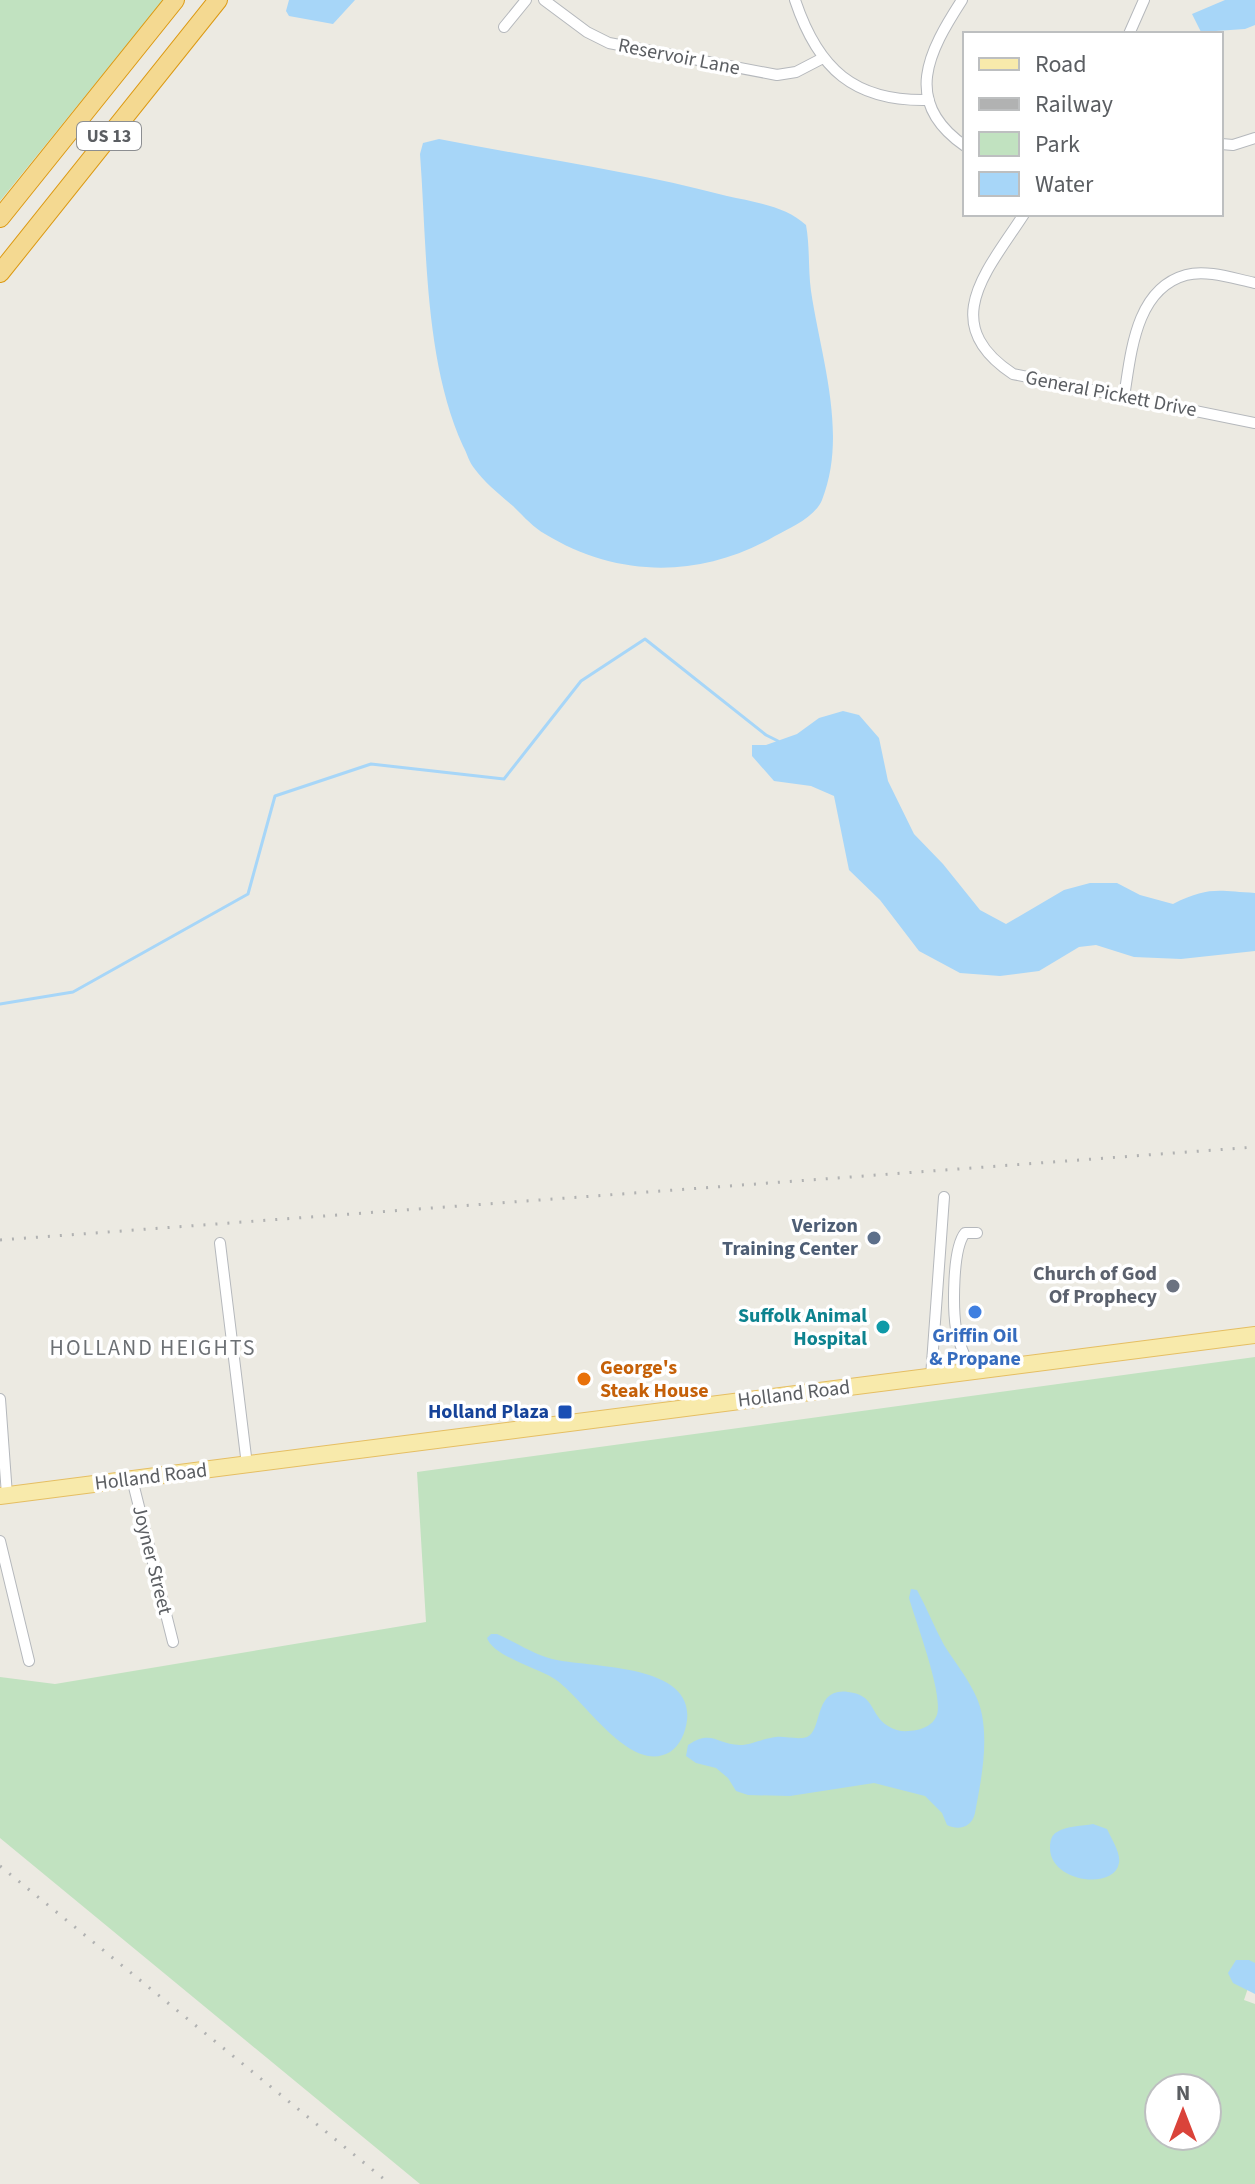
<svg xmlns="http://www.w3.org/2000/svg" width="1255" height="2184" viewBox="0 0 1255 2184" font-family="'Source Sans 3',sans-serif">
<rect width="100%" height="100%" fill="#eceae2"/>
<path fill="#c1e2c0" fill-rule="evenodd" d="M0,0H163L0,201Z
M1255,1357V1977L1252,1976L1244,2000L1255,2004V2184H420L0,1838V1677L55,1684L426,1622L417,1472ZM1159,2088H1207V2136H1159Z"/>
<path fill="#a7d6f8" d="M289,0H355L333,24L289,16L286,11Z
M1225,0H1255V25L1245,29L1201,32L1192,14Z
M439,139C536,158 632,171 727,196C754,202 786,206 806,225C810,247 808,269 811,291C821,358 848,434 822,500C815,517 790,528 775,536C701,579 617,578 545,534C533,527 523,516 513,506C500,495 484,482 474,468C469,462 467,453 463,446C424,360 427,247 420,154L423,143Z
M843,711L859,715L879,738L888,781L914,834L943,864L980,910L1006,924L1064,890L1090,883H1117L1140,895L1173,904C1209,886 1218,891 1255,893V951L1181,959L1134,957L1096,945L1079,947L1039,971L1000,976L960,973L919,951L880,900L849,870L834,796L811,786L774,781L752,756V745H766L797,734L819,718Z
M911,1589L917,1590C927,1608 934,1627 944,1645C957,1666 978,1690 982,1715C988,1747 981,1781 975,1813C972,1827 959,1831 947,1825L942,1813L925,1796L874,1783L790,1796L748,1795L736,1791L728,1778L716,1768L696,1763L686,1756L688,1745C712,1729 716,1744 740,1745C751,1745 764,1738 776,1737C785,1736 798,1740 807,1737C823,1731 813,1687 848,1692C876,1695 869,1714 888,1726C898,1732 905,1732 917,1730C925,1728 932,1725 936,1717C946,1700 915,1620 909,1598Z
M491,1634H497C515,1642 533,1654 552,1659C590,1668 694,1663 687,1720C686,1731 680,1746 670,1752C629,1776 582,1695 553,1678C537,1668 493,1656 487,1638Z
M1093,1824L1107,1829C1111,1838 1121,1853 1119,1863C1114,1891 1050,1882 1050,1848C1050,1842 1051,1835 1057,1832C1066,1826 1083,1826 1093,1824Z
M1236,1960H1249L1255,1963V1994L1233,1983L1228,1973Z"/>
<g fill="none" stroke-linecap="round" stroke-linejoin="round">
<path stroke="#a7d6f8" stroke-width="3" d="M0,1004L73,992L248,894L275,796L371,764L504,779L581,681L645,639L766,735L778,741"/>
<defs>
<path id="street" d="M544,0L587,32L609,43L777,75L796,72L823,58
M795,0C818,69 854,102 929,100
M962,0C929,51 901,102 965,146
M504,27L526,0
M1129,34L1144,0
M1221,144L1233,145L1255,138
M1024,214C988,270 936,323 1013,374L1255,423
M1124,397C1131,354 1135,289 1186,275C1207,269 1235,279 1255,283
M220,1243L247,1465
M972,1372C965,1358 959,1344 956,1329C953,1309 952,1249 965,1233H977
M931,1377L944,1197
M0,1399L7,1495
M132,1479L173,1642
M0,1541L29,1661"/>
<path id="primary" d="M0,1496L1255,1335"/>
<path id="highway" d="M0,218L175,0
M0,273L218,0"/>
</defs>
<use href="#street" stroke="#b5b8bc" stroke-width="12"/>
<use href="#primary" stroke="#e5be62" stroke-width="18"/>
<use href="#highway" stroke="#dc9912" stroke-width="20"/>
<use href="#street" stroke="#fff" stroke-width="10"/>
<use href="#primary" stroke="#f8eaab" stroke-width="16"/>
<use href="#highway" stroke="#f4d991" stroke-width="18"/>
<path stroke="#b1b2b2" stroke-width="3" stroke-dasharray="2 10" stroke-linecap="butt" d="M0,1240L1255,1147
M0,1866L390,2184"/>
</g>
<circle fill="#5c6f8a" stroke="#fff" stroke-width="3" cx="874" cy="1238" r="8"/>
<circle fill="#6b7280" stroke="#fff" stroke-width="3" cx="1173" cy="1286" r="8"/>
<circle fill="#3f7fe0" stroke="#fff" stroke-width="3" cx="975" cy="1312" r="8"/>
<circle fill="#0f9aa8" stroke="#fff" stroke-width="3" cx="883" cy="1327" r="8"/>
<circle fill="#e8710a" stroke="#fff" stroke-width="3" cx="584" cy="1379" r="8"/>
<rect fill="#1a4fb4" stroke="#fff" stroke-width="3" x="557" y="1404" width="16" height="16" rx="4"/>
<g text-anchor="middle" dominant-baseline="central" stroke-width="7" stroke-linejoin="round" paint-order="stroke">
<rect fill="#fff" stroke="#8c8e91" stroke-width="2" x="77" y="122" width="64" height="28" rx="6"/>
<g font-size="18" font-weight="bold" fill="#5b5e62">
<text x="109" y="136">US 13</text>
</g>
<g font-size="20" fill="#5b5e62" stroke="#fff">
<text transform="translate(679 57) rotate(11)">Reservoir Lane</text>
<text transform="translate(1111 394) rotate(11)">General Pickett Drive</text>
<text transform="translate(794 1394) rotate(-7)">Holland Road</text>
<text transform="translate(151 1477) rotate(-7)">Holland Road</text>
<text transform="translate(152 1560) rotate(76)">Joyner Street</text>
</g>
<g font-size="20" font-weight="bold" fill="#4e5e75" stroke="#fff" text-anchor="end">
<text x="858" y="1226">Verizon<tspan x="858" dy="23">Training Center</tspan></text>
</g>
<g font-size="20" font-weight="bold" fill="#5b616d" stroke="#fff" text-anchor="end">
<text x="1157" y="1274">Church of God<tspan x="1157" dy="23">Of Prophecy</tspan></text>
</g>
<g font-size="20" font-weight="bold" fill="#0d838f" stroke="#fff" text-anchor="end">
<text x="867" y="1316">Suffolk Animal<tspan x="867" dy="23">Hospital</tspan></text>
</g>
<g font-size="20" font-weight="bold" fill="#366cbe" stroke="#fff">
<text x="975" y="1336">Griffin Oil<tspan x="975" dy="23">&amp; Propane</tspan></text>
</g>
<g font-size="20" font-weight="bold" fill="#c56008" stroke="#fff" text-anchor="start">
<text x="600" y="1368">George's<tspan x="600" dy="23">Steak House</tspan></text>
</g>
<g font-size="20" font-weight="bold" fill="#164399" stroke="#fff" text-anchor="end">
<text x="549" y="1412">Holland Plaza</text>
</g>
<g font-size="22" letter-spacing="2" fill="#6c7074" stroke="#fff">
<text x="153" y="1348">HOLLAND HEIGHTS</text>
</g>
</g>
<rect x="963" y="32" width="260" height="184" fill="#ffffff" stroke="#bdbfc0" stroke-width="2"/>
<rect x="979" y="58" width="40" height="12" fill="#f8eaab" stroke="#bdbfc0" stroke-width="2"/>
<text x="1035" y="72" font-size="24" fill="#5b5e62">Road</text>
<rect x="979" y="98" width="40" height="12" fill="#b1b2b2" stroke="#bdbfc0" stroke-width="2"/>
<text x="1035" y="112" font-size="24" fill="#5b5e62">Railway</text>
<rect x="979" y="132" width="40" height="24" fill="#c1e2c0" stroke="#bdbfc0" stroke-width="2"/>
<text x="1035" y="152" font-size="24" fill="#5b5e62">Park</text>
<rect x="979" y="172" width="40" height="24" fill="#a7d6f8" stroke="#bdbfc0" stroke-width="2"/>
<text x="1035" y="192" font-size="24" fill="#5b5e62">Water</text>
<g transform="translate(1183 2112)"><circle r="38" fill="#ffffff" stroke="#bdbfc0" stroke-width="2"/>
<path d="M0-6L14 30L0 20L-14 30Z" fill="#da433a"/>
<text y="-12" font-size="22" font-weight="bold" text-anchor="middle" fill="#5b5e62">N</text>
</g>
</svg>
